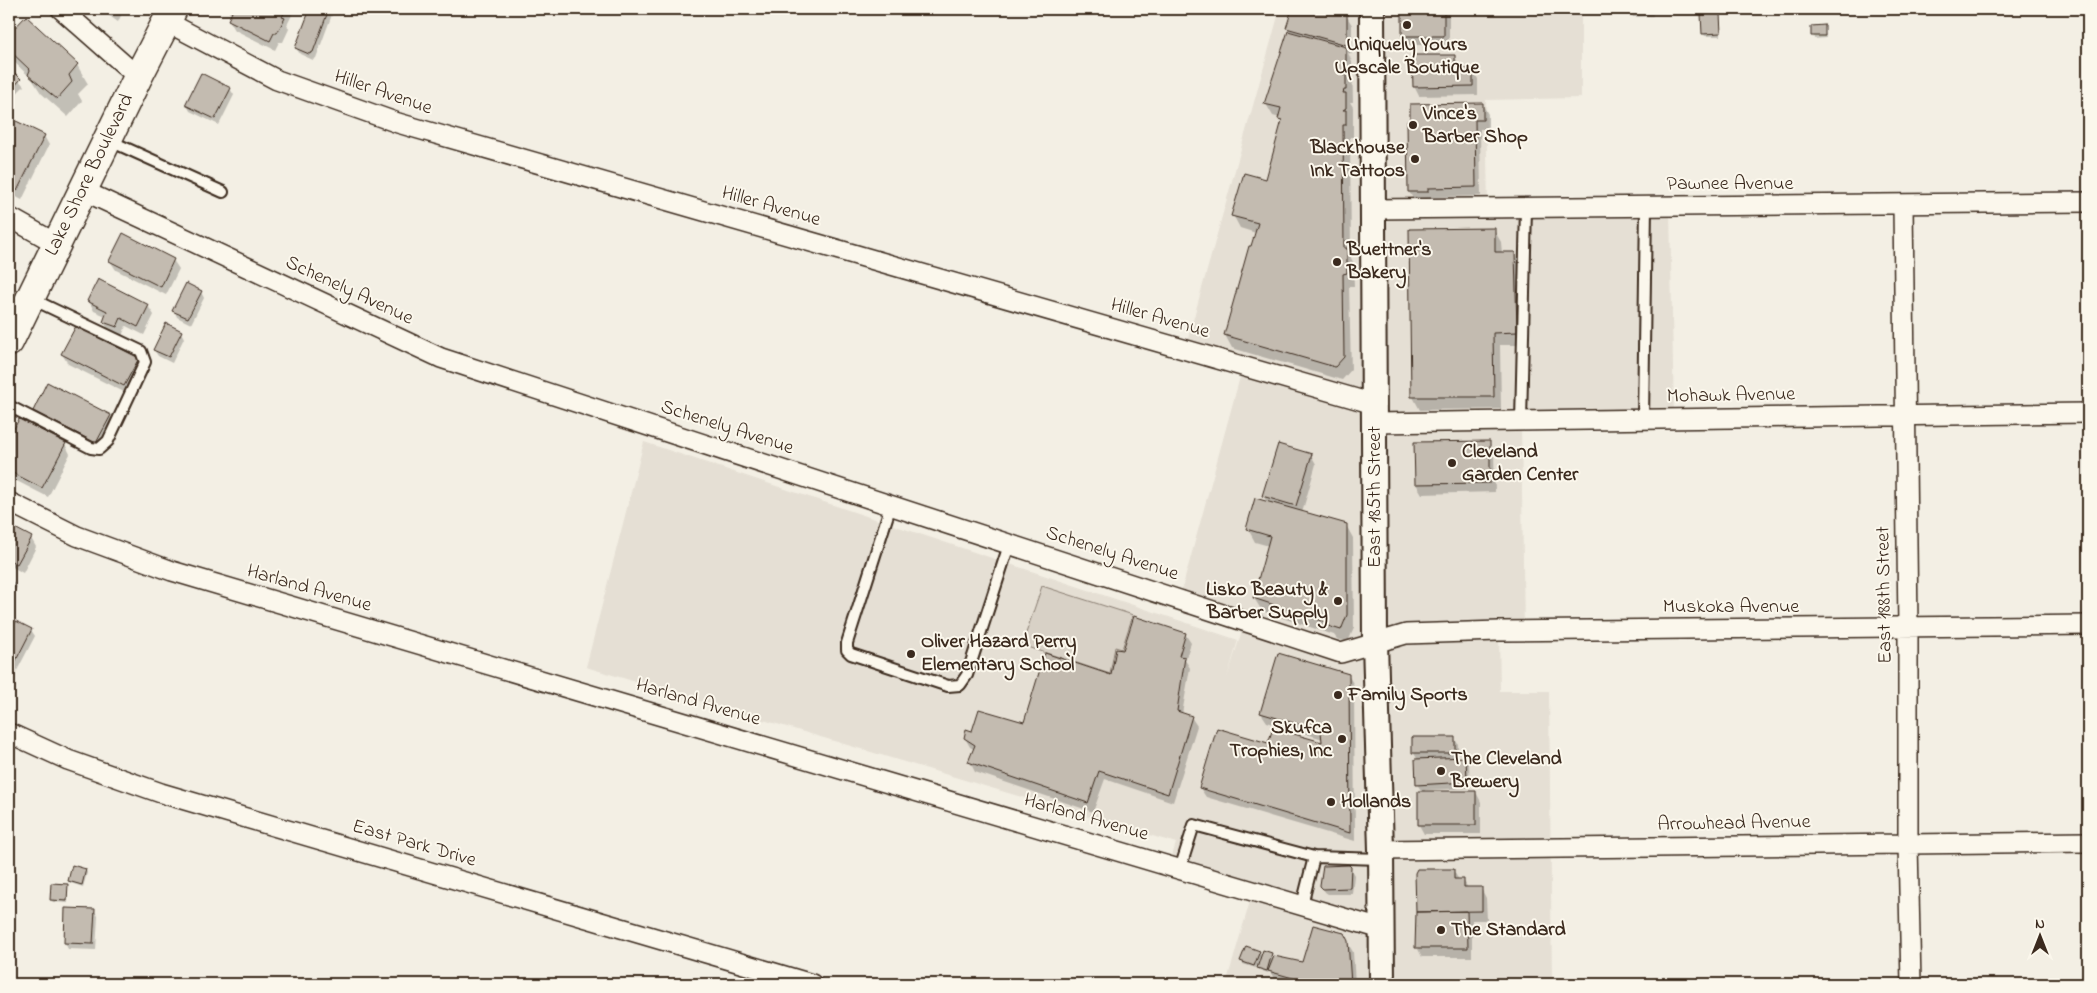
<svg xmlns="http://www.w3.org/2000/svg" width="2097" height="993" viewBox="0 0 2097 993" font-family="'Indie Flower',sans-serif">
<rect width="100%" height="100%" fill="#f3efe4"/>
<filter id="ink" filterUnits="userSpaceOnUse"><feTurbulence type="fractalNoise" baseFrequency=".02" numOctaves="2"/><feDisplacementMap in="SourceGraphic" scale="10" xChannelSelector="R" yChannelSelector="G"/><feConvolveMatrix kernelMatrix="1 2 1 2 8 2 1 2 1" color-interpolation-filters="sRGB"/></filter>
<g filter="url(#ink)">
<path fill="#e5dfd4" d="M1280,9H1581V98L1486,100L1488,208L1670,207L1674,419L1521,422L1524,631H1499L1500,691H1549L1552,984H1226L1253,891L1169,866L1176,843L586,667L644,442L1238,640L1227,678L1245,621L1179,600L1243,366L1185,349Z"/>
<path fill="#d8d1c6" stroke="#8a7e72" d="M1042,586L1133,615L1122,649L1115,647L1110,674L1022,645Z"/>
<path fill="#0003" d="M100,9H124L118,22Z
M231,9H295L287,25L289,29L283,42H279L275,50L235,30L229,20L232,14Z
M312,9H334L316,58L313,60L300,54L296,48Z
M1294,9H1325L1346,15L1352,25V54L1348,53L1352,61L1353,102H1350L1353,107V137H1350L1351,258L1353,262L1354,286H1349L1351,370L1342,380L1232,348L1225,335L1256,233L1240,228L1233,215L1267,181L1282,124L1280,118L1273,116L1266,104L1289,32L1287,28Z
M1403,9H1449V45H1409L1403,36Z
M1629,9H1652L1653,16L1633,17Z
M1672,9H1690V15H1673Z
M1720,15L1721,36H1705L1703,33Z
M26,18L77,65L88,84L78,94L82,101L68,117L41,93L32,79L13,61L9,54V36Z
M1824,26L1826,38L1814,39L1812,27Z
M1454,56L1460,65V69L1472,70L1478,79V95L1419,96L1414,86Z
M9,69L24,86L11,99L9,98Z
M230,89L234,95L219,125L190,111L187,105Z
M1482,104L1488,114V129H1480L1481,196L1432,197V201H1415L1409,192Z
M14,122L44,136L49,145L22,200L9,193V133Z
M1494,230L1501,242L1502,253H1515L1522,265L1523,345H1500L1501,409L1420,410L1413,397L1410,231Z
M173,260L179,269L166,295L116,270L110,261Z
M201,292L204,298L191,324L177,317L174,310Z
M89,301L148,306L154,315L144,335L126,326L122,336L109,331L104,322L106,316L94,311Z
M181,332L184,338L172,363L158,356L154,350Z
M62,354L138,359L144,368L130,395L68,364Z
M34,411L110,416L115,425L102,452L40,420Z
M19,420L65,444L70,454L48,497L9,477V441Z
M1489,442L1494,452L1495,492L1422,494L1416,484V444Z
M1311,455L1316,464L1302,513L1346,525L1353,538L1354,628L1348,642L1337,639L1334,635L1262,611L1254,598L1269,546L1255,542L1248,529L1268,503L1263,496Z
M9,526L31,538L36,547L23,573L9,565Z
M9,576L17,587L9,603Z
M16,623L31,630L35,636L9,686V637Z
M1185,634L1191,643L1185,660L1190,668L1182,714L1191,717L1197,726L1173,802L1105,779L1093,812L975,772L970,762L975,750L970,747L965,738L973,732L1025,724L1112,676L1123,652Z
M1348,675L1354,685L1355,841L1206,797L1200,788L1269,744H1323V739L1267,722L1261,713Z
M1454,738L1458,744V758H1465L1469,764L1470,788L1425,790V792H1476L1481,802V834H1424L1419,825L1422,792L1417,784L1418,760L1413,752Z
M1350,868L1354,875L1352,894H1328L1325,892L1322,886Z
M86,870L87,873L83,887L71,883L69,881Z
M1453,870L1459,880H1463L1468,888H1481L1486,898L1487,920H1472V957H1422L1417,947Z
M67,885L68,903L53,902L51,900Z
M94,910L98,916L96,950L68,949L65,943Z
M1343,935L1353,952L1355,984H1288L1275,980L1269,970L1268,973L1260,970L1257,965L1256,968L1243,964L1242,961L1259,952L1262,957L1271,954L1274,959L1303,964Z"/>
<path fill="#c3bbb0" stroke="#3b2a1e" d="M230,9H286L282,17L285,18L277,33H274L270,41L228,20L232,12L229,11Z
M310,9H329L313,52L309,54L295,48Z
M1292,9H1329L1347,14V45L1286,28Z
M1402,9H1444V36H1402Z
M1670,9H1690V13H1670Z
M1701,14H1720L1721,33L1702,34Z
M26,16L78,64L69,75L72,82L57,99L28,75L30,70L9,50V34Z
M1825,25V36H1811V26Z
M1288,31L1346,47V73L1343,75H1346V90H1344L1343,93H1346V108L1343,110H1346V125H1343L1344,248H1347V273L1343,274L1344,357L1335,367L1224,335L1249,246H1251L1258,223L1231,216L1244,173L1266,179L1282,120L1278,119L1281,108L1264,104Z
M1412,55H1455V68L1473,69V86L1413,87Z
M9,67L21,79L9,92Z
M201,73L231,88L215,119L185,105Z
M1483,103V120H1475L1476,187L1428,188V192H1408L1407,121H1410V104Z
M14,120L45,135L17,191L9,187V130Z
M1495,228V252H1515L1517,332L1493,333L1494,397H1411L1409,229Z
M123,233L174,259L161,287L109,261Z
M98,279L149,305L138,327L121,318L117,327L103,322L107,311L87,301Z
M186,283L202,291L188,318L172,311Z
M166,323L182,331L169,357L153,350Z
M76,326L139,358L124,386L61,354Z
M47,382L111,415L96,443L33,411Z
M19,419L66,443L42,488L9,471V438Z
M1490,441V483L1415,484L1414,442Z
M1278,444L1312,454L1296,506L1262,496Z
M1255,498L1347,524V615L1341,630L1328,626L1329,623L1253,598L1270,536L1246,529Z
M9,525L32,537L17,564L9,560Z
M1134,616L1186,633L1179,656L1185,657L1177,711L1192,716L1168,794L1099,771L1088,803L968,762L975,745L964,738L966,729L972,731L979,709L1024,722L1045,653L1111,675L1116,649L1123,650Z
M16,621L32,629L9,674V635Z
M1278,653L1349,674L1350,833L1199,788L1217,728L1268,743L1273,728L1322,742L1321,731L1260,713Z
M1412,737H1455V753H1412Z
M1466,757L1467,782L1416,785L1415,759Z
M1418,791H1476V825H1418Z
M72,865L86,869L82,885L68,881Z
M1349,865L1351,867L1350,888L1323,889L1320,886L1323,866Z
M1417,869H1454V879H1464V887H1482V911L1416,912L1415,873Z
M51,883L68,884L67,901L50,900Z
M65,908L95,909L93,944L64,943Z
M1467,911L1468,948H1415L1416,912Z
M1313,925L1344,933L1348,941L1351,984H1314L1268,971L1274,956L1302,962Z
M1246,946L1260,951L1254,966L1240,961Z
M1263,950L1272,953L1267,971L1257,968Z"/>
<g fill="none" stroke-linecap="round" stroke-linejoin="round">
<defs>
<path id="service" d="M108,140L223,192
M9,406L91,448L99,449L108,441L145,362L141,351L32,299
M1643,420L1646,207
M1521,421L1526,208
M891,505L847,643V650L851,654L948,686L960,685L967,675L1009,545
M1180,869L1194,825L1314,857L1381,859
M1302,905L1314,857"/>
<path id="minor" d="M61,9L138,77
M167,22L277,80L398,123L1374,404
M82,190L441,358L1341,653L1406,634L1499,631L2088,625
M1903,205L1908,628V844L1911,984
M1373,209L2088,202
M9,217L57,244
M1374,423L2088,413
M9,502L77,536L172,571L1381,929
M9,733L68,760L161,793L812,984
M1381,850L2088,842"/>
<path id="tertiary" d="M1372,9L1375,642L1381,850L1382,984"/>
<path id="primary" d="M9,342L138,77L173,9"/>
</defs>
<use href="#service" stroke="#3b2a1e" stroke-width="14"/>
<use href="#minor" stroke="#3b2a1e" stroke-width="22"/>
<use href="#tertiary" stroke="#3b2a1e" stroke-width="28"/>
<use href="#primary" stroke="#3b2a1e" stroke-width="31"/>
<use href="#service" stroke="#fbf7ec" stroke-width="10"/>
<use href="#minor" stroke="#fbf7ec" stroke-width="19"/>
<use href="#tertiary" stroke="#fbf7ec" stroke-width="24"/>
<use href="#primary" stroke="#fbf7ec" stroke-width="28"/>
</g>
</g>
<g fill="#3b2a1e" stroke="#fbf7ec" stroke-width="2">
<circle cx="1407" cy="25" r="5"/>
<circle cx="1413" cy="125" r="5"/>
<circle cx="1415" cy="159" r="5"/>
<circle cx="1337" cy="262" r="5"/>
<circle cx="1452" cy="463" r="5"/>
<circle cx="1338" cy="601" r="5"/>
<circle cx="911" cy="654" r="5"/>
<circle cx="1338" cy="695" r="5"/>
<circle cx="1342" cy="739" r="5"/>
<circle cx="1441" cy="771" r="5"/>
<circle cx="1331" cy="802" r="5"/>
<circle cx="1441" cy="930" r="5"/>
</g>
<g text-anchor="middle" dominant-baseline="central" stroke-width="4" stroke-linejoin="round" paint-order="stroke">
<g font-size="20" font-weight="bold" fill="#3b2a1e" stroke="#fbf7ec" text-anchor="start">
<text x="1407" y="45" text-anchor="middle">Uniquely Yours<tspan x="1407" dy="23">Upscale Boutique</tspan></text>
<text x="1423" y="114">Vince's<tspan x="1423" dy="23">Barber Shop</tspan></text>
<text x="1405" y="148" text-anchor="end">Blackhouse<tspan x="1405" dy="23">Ink Tattoos</tspan></text>
<text x="1347" y="250">Buettner's<tspan x="1347" dy="23">Bakery</tspan></text>
<text x="1462" y="452">Cleveland<tspan x="1462" dy="23">Garden Center</tspan></text>
<text x="1328" y="590" text-anchor="end">Lisko Beauty &amp;<tspan x="1328" dy="23">Barber Supply</tspan></text>
<text x="921" y="642">Oliver Hazard Perry<tspan x="921" dy="23">Elementary School</tspan></text>
<text x="1348" y="695">Family Sports</text>
<text x="1332" y="728" text-anchor="end">Skufca<tspan x="1332" dy="23">Trophies, Inc</tspan></text>
<text x="1451" y="759">The Cleveland<tspan x="1451" dy="23">Brewery</tspan></text>
<text x="1341" y="802">Hollands</text>
<text x="1451" y="930">The Standard</text>
</g>
<g font-size="20" fill="#3b2a1e" stroke="#fbf7ec">
<text transform="translate(383 93) rotate(19)">Hiller Avenue</text>
<text transform="translate(90 175) rotate(-64)">Lake Shore Boulevard</text>
<text x="1730" y="184">Pawnee Avenue</text>
<text transform="translate(771 207) rotate(16)">Hiller Avenue</text>
<text transform="translate(349 291) rotate(25)">Schenely Avenue</text>
<text transform="translate(1160 319) rotate(16)">Hiller Avenue</text>
<text transform="translate(1731 396) rotate(-1)">Mohawk Avenue</text>
<text transform="translate(727 428) rotate(18)">Schenely Avenue</text>
<text transform="translate(1375 497) rotate(-90)">East 185th Street</text>
<text transform="translate(1112 554) rotate(18)">Schenely Avenue</text>
<text transform="translate(309 589) rotate(16)">Harland Avenue</text>
<text transform="translate(1885 595) rotate(-91)">East 188th Street</text>
<text x="1731" y="607">Muskoka Avenue</text>
<text transform="translate(698 703) rotate(16)">Harland Avenue</text>
<text transform="translate(1086 818) rotate(16)">Harland Avenue</text>
<text transform="translate(1734 824) rotate(-1)">Arrowhead Avenue</text>
<text transform="translate(414 844) rotate(16)">East Park Drive</text>
</g>
</g>
<rect width="2097" height="993" fill="none" stroke="#fbf7ec" stroke-width="30"/>
<rect x="15" y="15" width="2067" height="963" fill="none" stroke="#3b2a1e" stroke-width="2" filter="url(#ink)"/>
<g transform="translate(2040 936)" stroke="#fbf7ec" stroke-width="4" paint-order="stroke">
<path d="M0-4L9 19L0 12L-9 19Z" fill="#3b2a1e"/>
<text y="-8" font-size="14" font-weight="bold" text-anchor="middle" fill="#3b2a1e">N</text>
</g>
</svg>
